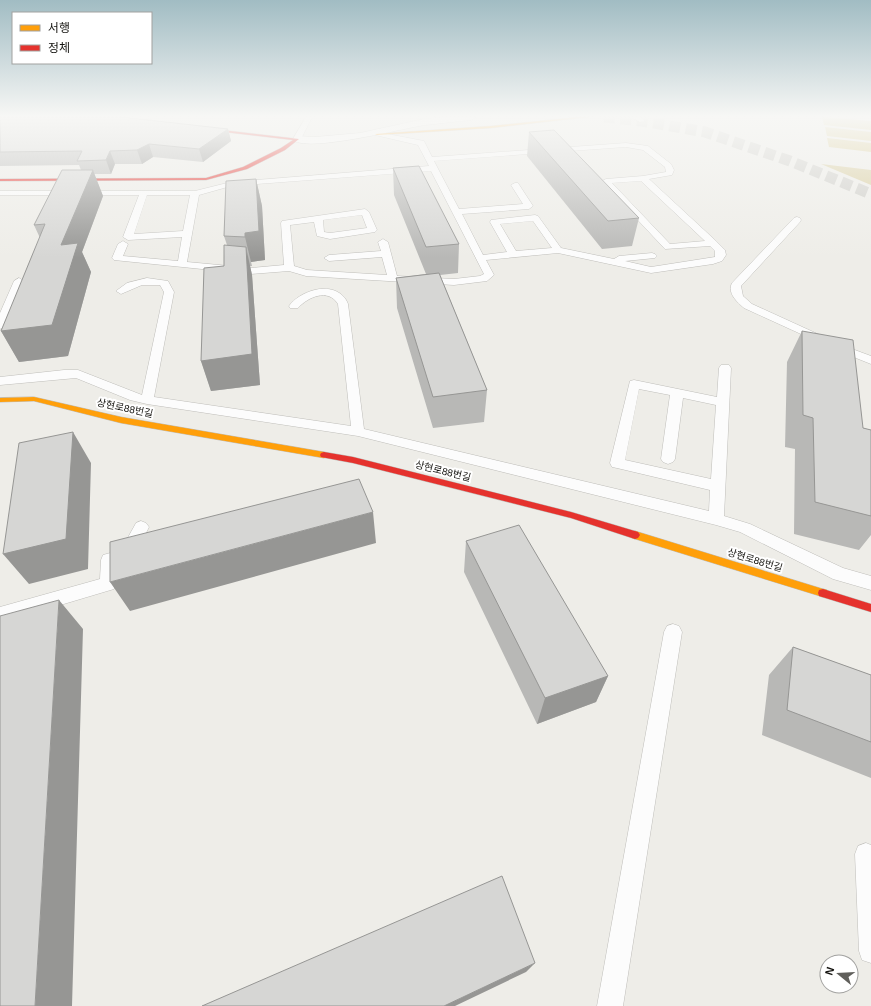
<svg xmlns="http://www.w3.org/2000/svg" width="871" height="1006" viewBox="0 0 871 1006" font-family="Helvetica,'Noto Sans KR',sans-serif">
<rect width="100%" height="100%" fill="#eeede8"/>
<path fill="#d7cb9a" d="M821,164L871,170V185Z"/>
<path fill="#d8c98c" d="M822,117L871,121V130L824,125Z
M825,127L871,132V141L827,136Z
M827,138L871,143V152L829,147Z"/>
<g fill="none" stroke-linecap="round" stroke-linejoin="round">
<path stroke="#cdccc7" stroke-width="11" stroke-dasharray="11 5.5" stroke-linecap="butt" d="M604,117L642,121L705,132L790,161L871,194"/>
<defs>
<path id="lane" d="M306,117H312L300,141H294L293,139Z
M631,117H639L645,121L640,122Z
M377,132L424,141L432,157L626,143L648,146L671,164L674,170L672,175L649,179L716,241L725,250L726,255L722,261L713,264L651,273L558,253L486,260L494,275L487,281L454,285L306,276L289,271L251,274L114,260L112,258L118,244L123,241L128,244L123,256L178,261L182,237L128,240L123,237L139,195H0V191H195L231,182L429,166L418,145L375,135V133ZM626,147L643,150L665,167L666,172L643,176L606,179L602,181L603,183L665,249L710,246L715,251V257L651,267L625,261L655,258L657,256L655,254L652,253L619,256L614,259L561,248L538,216L535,215L491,220L490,222L507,252L483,255L462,214L529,209L533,206L518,183H515L511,185L523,204L459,209L434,161ZM431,171L484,274L480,276L454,279L397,276L388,242L383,239L378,242L381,251L329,255L324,258L329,261L382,257L387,275L307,270L294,266L290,225L314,222L317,236L330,239L375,232L377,230L369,212L365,209L282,221L281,223L284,265L251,268L187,262L199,195L231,186ZM641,181L705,241L670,244L612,183ZM147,195H190L183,231L134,234ZM362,215L367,228L330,233L324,232L323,220ZM533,221L552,248L516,251L500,224Z
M797,217L800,218L801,220L800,222L741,286L743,296L752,304L844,346L871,356V364L836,350L744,308C737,302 727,293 732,283L794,218Z
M19,278L24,281L6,326L0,329V313L14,281Z
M147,278L168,281L174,292L154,397L351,426L338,304C328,288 308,297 298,308H290L289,306C299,292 328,281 343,296C345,298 347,301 348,304L364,429L709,511L710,490L617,468L612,467L610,463L630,381L634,380L717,397L719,368L721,365H729L731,368L724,516L750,524L843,568L871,576V590L833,579L740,532L716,525L358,436L147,404L130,400L76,378L0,385V377L64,370H78L142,395L164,292L160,285H142L121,294L116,291L127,283ZM639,389L670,395L661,459L663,462L668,464L673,462L675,459L683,398L716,405L711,479L625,460Z
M141,521L146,523L149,527L136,553L137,555L135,560L117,564L116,584L114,589L0,623V607L100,579L101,560L103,555L121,550L136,523Z
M673,624L679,626L682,632L623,1006H597L664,632L667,626Z
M866,843L871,845V963L862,960L859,951L855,854L858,846Z"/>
<path id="street" d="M446,117H476L471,120C456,122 440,123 425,125C404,128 304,154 292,139L297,136L315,137L360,133L424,119Z"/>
<path id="slow" d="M578,117H589L491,128L377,135L375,134L491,126Z
M34,397L121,417L324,452L328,455L324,458L121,423L34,401L0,402V398Z
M635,531L823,589L827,590L828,593L827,596L823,597L632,538L630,535L632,532Z"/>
<path id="jam" d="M197,127L299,139L285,150L247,169L206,180L0,181V179L206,178L243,167L281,148L293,140L198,129Z
M324,452L353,457L571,512L638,532L640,535L638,538L635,539L571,518L353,463L321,457L320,455L321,453Z
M823,589L871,604V612L819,596L818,593L819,590Z"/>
</defs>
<use href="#lane" stroke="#bfbeba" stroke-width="1"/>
<use href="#street" stroke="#bfbeba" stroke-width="1"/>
<use href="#slow" stroke="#bfbeba" stroke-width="1"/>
<use href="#jam" stroke="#bfbeba" stroke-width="1"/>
<use href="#lane" fill="#fcfcfc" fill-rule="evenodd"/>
<use href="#street" fill="#fcfcfc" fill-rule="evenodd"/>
<use href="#slow" fill="#ff9f0a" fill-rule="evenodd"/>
<use href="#jam" fill="#e5322d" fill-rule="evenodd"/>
</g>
<path fill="#b8b8b6" d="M0,117L228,129L231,141L203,162L153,157L142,164H115L111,174H94L103,196L82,252L91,272L68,356L19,362L1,331L40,238L34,225L81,170L79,165L0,166Z
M529,132L639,218L632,246L602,249L527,156Z
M393,168L459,244L458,273L440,275L487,390L484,422L433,428L397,308L396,278L426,274L394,195Z
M256,179L262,206L265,260L251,262L252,266H250L252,275L260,385L211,391L201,361L224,266L227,245L224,236Z
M802,331L863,428L871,430V535L859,550L794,534L795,449L785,447L787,362Z
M466,541L608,676L596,702L537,724L464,572Z
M793,647L871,675V778L762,735L769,675Z"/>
<path fill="#969694" d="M228,129L231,141L203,162L199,149Z
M149,144L153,157L142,164L137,150Z
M110,151L115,164L111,174L106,160Z
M93,170L103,196L82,252L91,272L68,356L19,362L1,331L61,245Z
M256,179L262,206L265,260L251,262L252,266L245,237V233Z
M246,247L252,275L260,385L211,391L201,361Z
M73,432L91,463L88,569L29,584L3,554Z
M373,512L376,543L130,611L110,582Z
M59,600L83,629L72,1006H35Z
M608,676L596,702L537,724L545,698Z
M535,963L526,972L455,1006H444Z"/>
<path fill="#d6d6d4" stroke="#969694" d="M0,117H121L228,129L199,149L149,144L137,150L110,151L106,160L77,161L82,151L0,152Z
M554,130L639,218L608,221L529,132Z
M419,166L459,244L426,247L393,168Z
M62,170H93L61,245L78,243L52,325L1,331L45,224L34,225Z
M256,179L259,231L245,233V237L224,236L226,181Z
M224,245L246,247L252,354L201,361L204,268L224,266Z
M439,273L487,390L433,397L396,278Z
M802,331L853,340L863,428L871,430V516L815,502L813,418L803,415Z
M73,432L66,539L3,554L19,443Z
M359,479L373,512L110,582V542Z
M519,525L608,676L545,698L466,541Z
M59,600L35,1006H0V616Z
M793,647L871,675V742L787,710Z
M502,876L535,963L444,1006H202Z"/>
<linearGradient id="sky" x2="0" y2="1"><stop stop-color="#a1bcc3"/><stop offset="0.45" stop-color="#f7f7f5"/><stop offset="1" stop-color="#f7f7f5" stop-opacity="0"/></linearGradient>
<rect width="871" height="258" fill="url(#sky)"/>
<g text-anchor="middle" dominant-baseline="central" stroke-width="4" stroke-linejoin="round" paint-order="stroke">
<g font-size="10" fill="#14130f" stroke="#fff">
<text transform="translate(125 408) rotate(12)">상현로88번길</text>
<text transform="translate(443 471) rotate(14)">상현로88번길</text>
<text transform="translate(755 560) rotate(17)">상현로88번길</text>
</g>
</g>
<rect x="12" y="12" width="140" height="52" fill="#ffffff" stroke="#a1a19f"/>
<rect x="20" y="25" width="20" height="6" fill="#ff9f0a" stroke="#a1a19f"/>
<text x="48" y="32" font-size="12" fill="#14130f">서행</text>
<rect x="20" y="45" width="20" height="6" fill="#e5322d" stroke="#a1a19f"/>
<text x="48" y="52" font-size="12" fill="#14130f">정체</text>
<g transform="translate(839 974) rotate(288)"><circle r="19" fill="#ffffff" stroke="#a1a19f"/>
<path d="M0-3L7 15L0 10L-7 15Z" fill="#605f5b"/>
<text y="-6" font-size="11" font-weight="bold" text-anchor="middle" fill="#14130f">N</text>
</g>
</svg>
